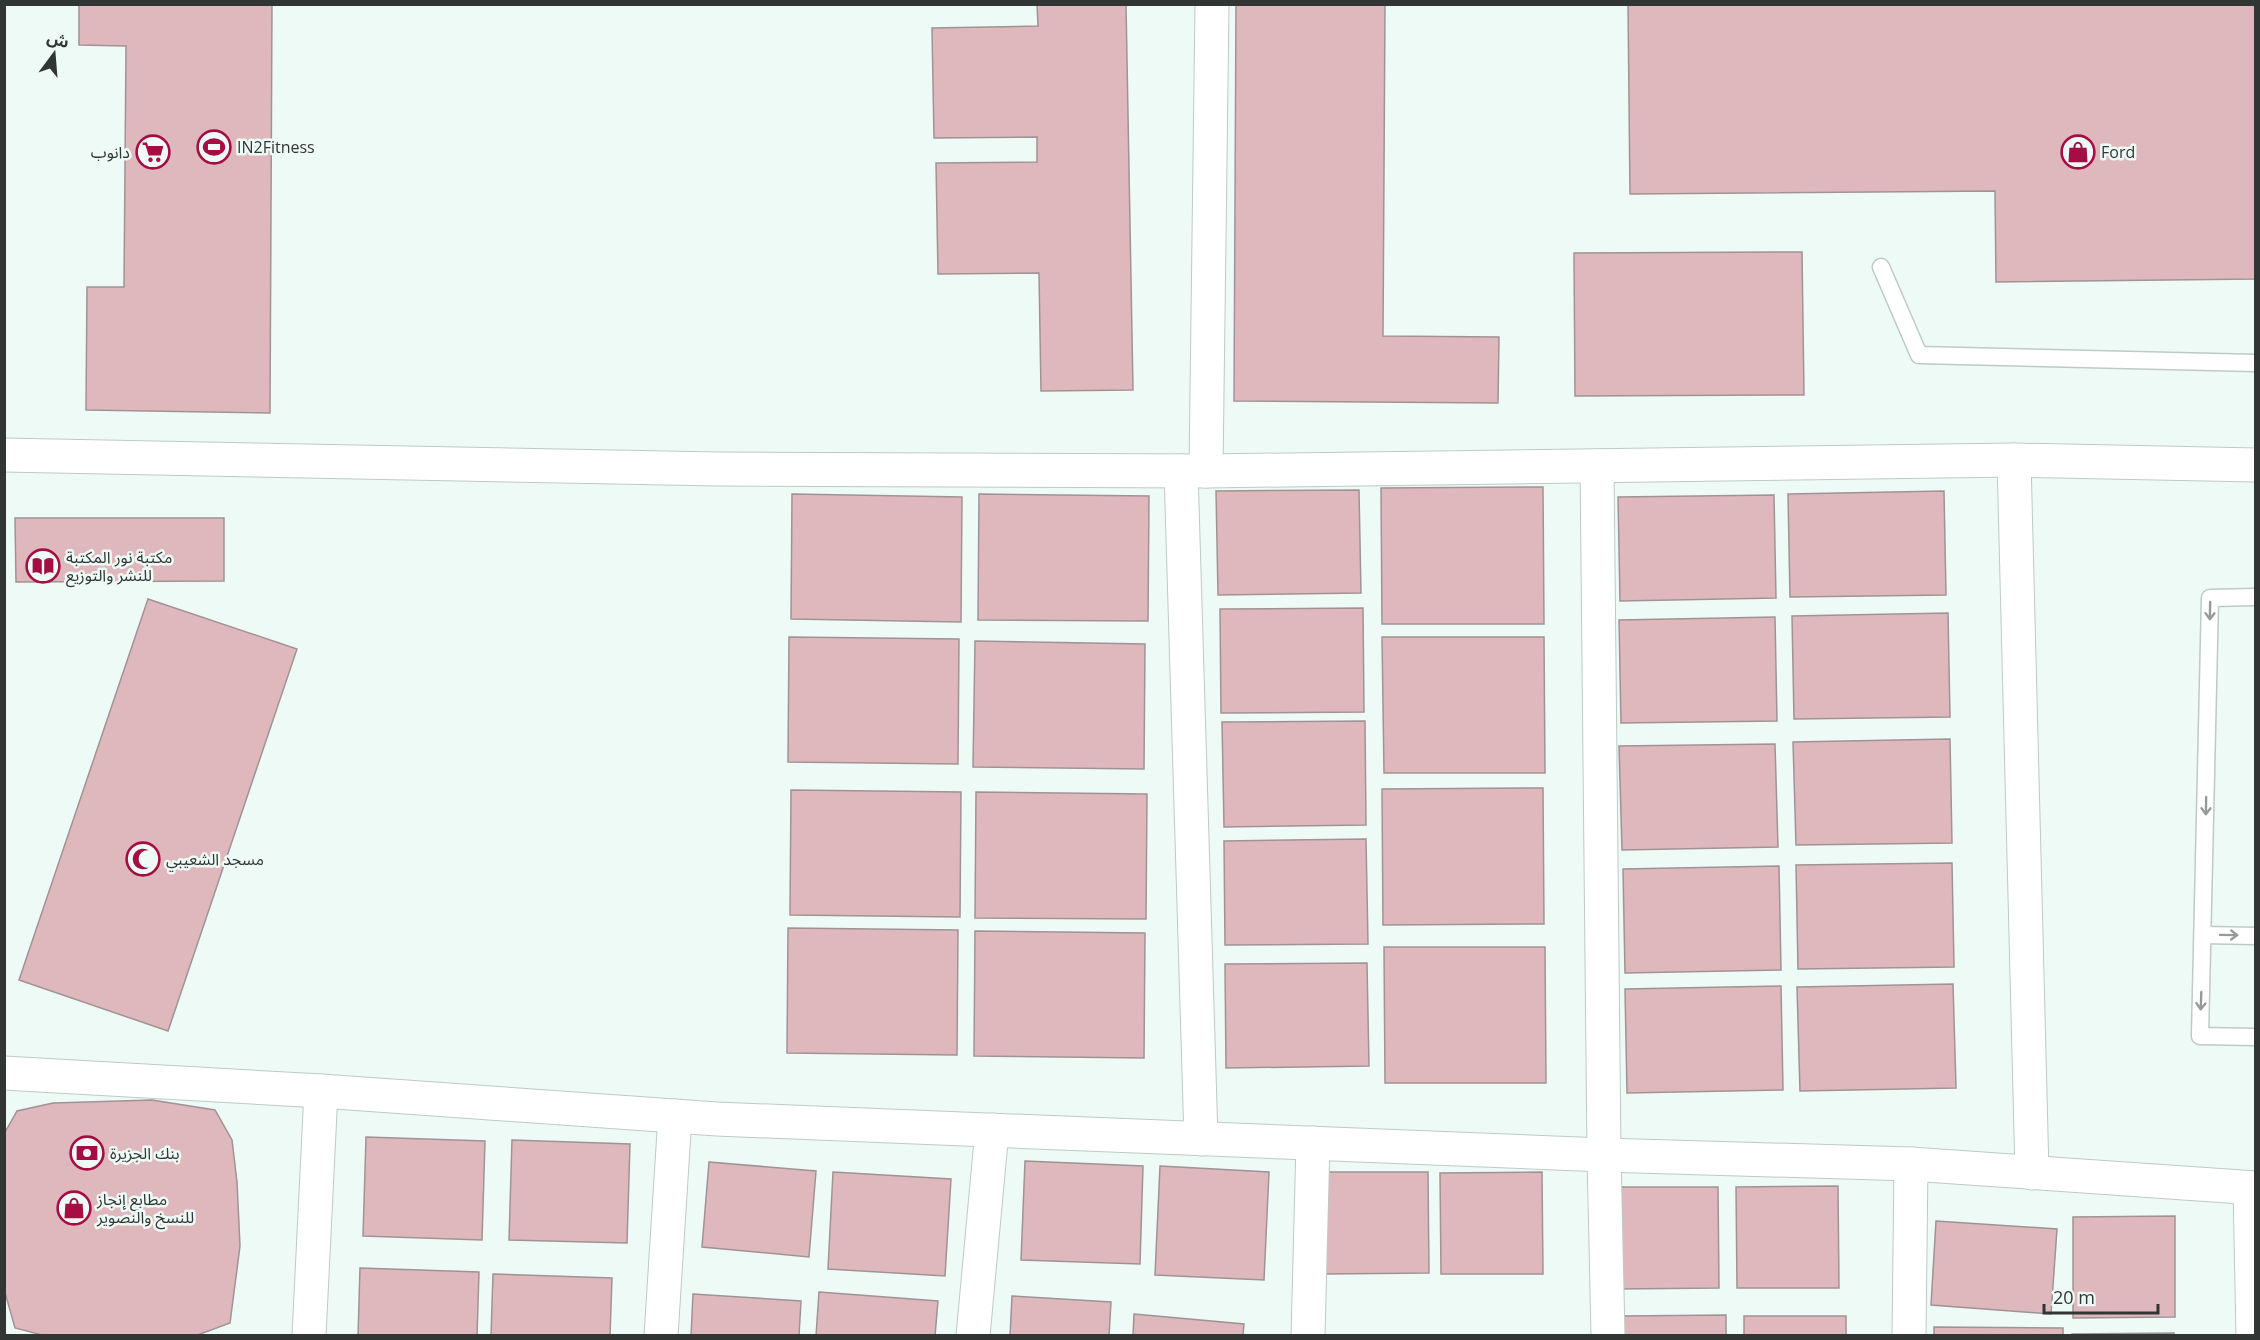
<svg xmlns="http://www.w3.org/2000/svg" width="2260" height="1340" font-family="'Open Sans','Noto Sans Arabic',sans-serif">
<rect width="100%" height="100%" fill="#eefaf5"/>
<g fill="#dfb8bd" stroke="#a09395" stroke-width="1.5">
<polygon points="79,4 272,4 270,413 86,410 87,287 124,287 126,46 79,45"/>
<polygon points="1037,4 1126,4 1133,390 1041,391 1039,273 938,274 936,163 1037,162 1037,137 934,138 932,28 1038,26"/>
<polygon points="1236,4 1385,4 1383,336 1499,337 1498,403 1234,401"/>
<polygon points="1628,4 2256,4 2256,279 1996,282 1995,191 1630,194"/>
<polygon points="1802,252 1804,395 1575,396 1574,253"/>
<polygon points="1543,487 1544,624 1382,624 1381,488"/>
<polygon points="1359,490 1361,593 1218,595 1216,491"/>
<polygon points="1944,491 1946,595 1790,597 1788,494"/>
<polygon points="792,494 962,497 961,622 791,619"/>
<polygon points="979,494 1149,496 1148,621 978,620"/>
<polygon points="1774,495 1776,598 1620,601 1618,497"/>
<polygon points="15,518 224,518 224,581 16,582"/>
<polygon points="148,599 297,649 168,1031 19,980"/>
<polygon points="1363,608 1364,712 1221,713 1220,609"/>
<polygon points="1948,613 1950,717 1794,719 1792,616"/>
<polygon points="1775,617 1777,721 1621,723 1619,620"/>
<polygon points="789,637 959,639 958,764 788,762"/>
<polygon points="1382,637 1544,637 1545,773 1384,773"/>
<polygon points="975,641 1145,644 1144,769 973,767"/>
<polygon points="1365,721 1366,825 1224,827 1222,722"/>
<polygon points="1950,739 1952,843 1796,845 1793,742"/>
<polygon points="1775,744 1778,847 1622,850 1619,746"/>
<polygon points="1543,788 1544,924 1383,925 1382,789"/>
<polygon points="791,790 961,792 960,917 790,915"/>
<polygon points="976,792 1147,794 1146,919 975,918"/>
<polygon points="1366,839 1368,944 1225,945 1224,841"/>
<polygon points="1952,863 1954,967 1798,969 1796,865"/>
<polygon points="1779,866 1781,970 1625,973 1623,869"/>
<polygon points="788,928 958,930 957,1055 787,1053"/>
<polygon points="975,931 1145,933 1144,1058 974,1056"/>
<polygon points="1384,947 1545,947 1546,1083 1385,1083"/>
<polygon points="1367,963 1369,1066 1226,1068 1225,964"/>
<polygon points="1953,984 1956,1088 1800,1091 1797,987"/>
<polygon points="1781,986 1783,1090 1627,1093 1625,989"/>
<polygon points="152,1100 215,1110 232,1140 237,1182 240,1246 230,1323 195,1336 46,1336 15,1328 4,1289 4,1134 17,1111 53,1103"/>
<polygon points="366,1137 485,1141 482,1240 363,1236"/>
<polygon points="512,1140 630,1144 627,1243 509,1240"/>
<polygon points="1025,1161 1143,1166 1140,1264 1021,1260"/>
<polygon points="709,1162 816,1171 809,1257 702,1247"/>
<polygon points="1160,1166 1269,1172 1264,1280 1155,1275"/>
<polygon points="833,1172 951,1179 945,1276 828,1269"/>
<polygon points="1326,1172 1428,1172 1429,1273 1326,1274"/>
<polygon points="1542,1172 1543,1274 1441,1274 1440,1173"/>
<polygon points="1838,1186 1839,1288 1737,1288 1736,1187"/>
<polygon points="1616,1187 1718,1187 1719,1288 1617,1289"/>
<polygon points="2175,1216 2175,1317 2073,1318 2073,1217"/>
<polygon points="1936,1221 2057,1229 2051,1314 1931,1305"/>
<polygon points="360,1268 479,1272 477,1336 358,1336"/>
<polygon points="493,1274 612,1278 610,1336 491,1336"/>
<polygon points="819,1292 938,1301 935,1336 816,1336"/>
<polygon points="693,1294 801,1301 799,1336 691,1336"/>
<polygon points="1012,1296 1111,1302 1109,1336 1010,1336"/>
<polygon points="1134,1314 1244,1324 1243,1336 1133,1336"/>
<polygon points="1726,1315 1726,1336 1623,1336 1623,1316"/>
<rect x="1744" y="1316" width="102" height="20"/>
<polygon points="1934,1327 2063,1328 2063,1336 1934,1336"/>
<polygon points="2174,1333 2174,1336 2072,1336 2072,1334"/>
</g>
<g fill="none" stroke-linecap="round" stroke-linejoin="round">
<defs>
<g id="service">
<polyline points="1881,267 1919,355 2256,363"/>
<polyline points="2256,597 2210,598 2200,1036 2256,1037"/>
<polyline points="2203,935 2256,936"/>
</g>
<g id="minor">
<polyline points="4,455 718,469 1206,471 2014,460 2256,465"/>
<polyline points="2014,460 2032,1173"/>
<polyline points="1597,466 1604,1155 1608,1336"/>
<polyline points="1181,471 1201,1139"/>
<polyline points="1206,471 1212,4"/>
<polyline points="4,1073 321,1091 717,1119 1604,1155 1911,1164 2256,1188"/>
<polyline points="2250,1188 2253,1336"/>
<polyline points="309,1336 321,1091"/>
<polyline points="661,1336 675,1116"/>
<polyline points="973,1336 992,1130"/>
<polyline points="1308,1336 1313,1143"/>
<polyline points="1909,1336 1911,1164"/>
</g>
</defs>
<use href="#service" stroke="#becac5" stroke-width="19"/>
<use href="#minor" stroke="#becac5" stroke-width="35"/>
<use href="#service" stroke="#fff" stroke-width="16"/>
<use href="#minor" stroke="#fff" stroke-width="33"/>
</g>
<defs><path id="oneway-shaft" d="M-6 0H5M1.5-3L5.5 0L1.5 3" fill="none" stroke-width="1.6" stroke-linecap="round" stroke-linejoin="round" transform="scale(1.5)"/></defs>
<g stroke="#989a9a">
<use href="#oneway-shaft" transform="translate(2210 611) rotate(91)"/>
<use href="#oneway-shaft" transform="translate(2206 806) rotate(91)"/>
<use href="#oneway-shaft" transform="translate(2229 935) rotate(1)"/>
<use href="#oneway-shaft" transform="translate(2201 1001) rotate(92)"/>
</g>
<defs>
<symbol id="stadium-ring" viewBox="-11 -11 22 22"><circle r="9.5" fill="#eefaf5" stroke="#a60e43" stroke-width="1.5"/><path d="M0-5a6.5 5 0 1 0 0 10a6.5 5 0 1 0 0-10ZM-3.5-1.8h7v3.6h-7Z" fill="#a60e43"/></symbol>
<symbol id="supermarket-ring" viewBox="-11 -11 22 22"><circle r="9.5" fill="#eefaf5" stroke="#a60e43" stroke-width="1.5"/><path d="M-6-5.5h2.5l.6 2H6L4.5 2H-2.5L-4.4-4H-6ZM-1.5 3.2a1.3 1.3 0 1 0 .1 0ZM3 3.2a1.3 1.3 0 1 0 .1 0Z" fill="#a60e43"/></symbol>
<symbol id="shop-ring" viewBox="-11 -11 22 22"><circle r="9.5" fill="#eefaf5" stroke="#a60e43" stroke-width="1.5"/><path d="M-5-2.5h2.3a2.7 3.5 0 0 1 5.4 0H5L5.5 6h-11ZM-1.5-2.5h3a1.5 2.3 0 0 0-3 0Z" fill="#a60e43"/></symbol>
<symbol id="library-ring" viewBox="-11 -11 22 22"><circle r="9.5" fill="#eefaf5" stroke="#a60e43" stroke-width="1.5"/><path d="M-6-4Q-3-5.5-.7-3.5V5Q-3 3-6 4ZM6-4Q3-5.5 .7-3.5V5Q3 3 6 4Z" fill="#a60e43"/></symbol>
<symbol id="mosque-ring" viewBox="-11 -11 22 22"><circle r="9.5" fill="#eefaf5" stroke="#a60e43" stroke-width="1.5"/><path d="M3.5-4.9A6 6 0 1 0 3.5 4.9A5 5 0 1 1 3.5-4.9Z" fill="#a60e43"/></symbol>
<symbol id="bank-ring" viewBox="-11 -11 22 22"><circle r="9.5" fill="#eefaf5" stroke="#a60e43" stroke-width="1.5"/><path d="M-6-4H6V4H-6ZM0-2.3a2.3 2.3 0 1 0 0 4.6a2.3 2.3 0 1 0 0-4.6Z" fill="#a60e43"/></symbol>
</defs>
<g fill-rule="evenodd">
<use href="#stadium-ring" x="195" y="128" width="38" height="38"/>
<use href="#supermarket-ring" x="134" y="133" width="38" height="38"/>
<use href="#shop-ring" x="2059" y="133" width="38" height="38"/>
<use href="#library-ring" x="24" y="547" width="38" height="38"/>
<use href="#mosque-ring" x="124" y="840" width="38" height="38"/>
<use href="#bank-ring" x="68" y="1134" width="38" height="38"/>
<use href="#shop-ring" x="55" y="1189" width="38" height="38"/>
</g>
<g text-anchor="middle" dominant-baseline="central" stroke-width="5" stroke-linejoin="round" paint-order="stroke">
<g font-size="16" fill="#313634" stroke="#eefaf5" text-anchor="start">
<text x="237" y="147">IN2Fitness</text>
<text x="130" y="152" text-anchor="end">دانوب</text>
<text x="2101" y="152">Ford</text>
<text x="66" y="557">مكتبة نور المكتبة<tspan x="66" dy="18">للنشر والتوزيع</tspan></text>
<text x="166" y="859">مسجد الشعيبي</text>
<text x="110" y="1153">بنك الجزيرة</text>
<text x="97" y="1199">مطابع إنجاز<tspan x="97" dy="18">للنسخ والنصوير</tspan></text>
</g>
</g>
<rect width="2260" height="1340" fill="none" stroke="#313634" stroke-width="12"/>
<g transform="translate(54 54) rotate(16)" stroke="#eefaf5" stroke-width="4.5" paint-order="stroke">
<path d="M0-4.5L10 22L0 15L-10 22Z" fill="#313634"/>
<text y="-9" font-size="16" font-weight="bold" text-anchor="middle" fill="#313634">ش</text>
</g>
<path d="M2044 1304v9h114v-9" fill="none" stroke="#313634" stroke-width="3"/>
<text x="2053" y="1304" font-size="18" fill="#313634" stroke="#eefaf5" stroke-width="4.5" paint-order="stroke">20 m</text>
</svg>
